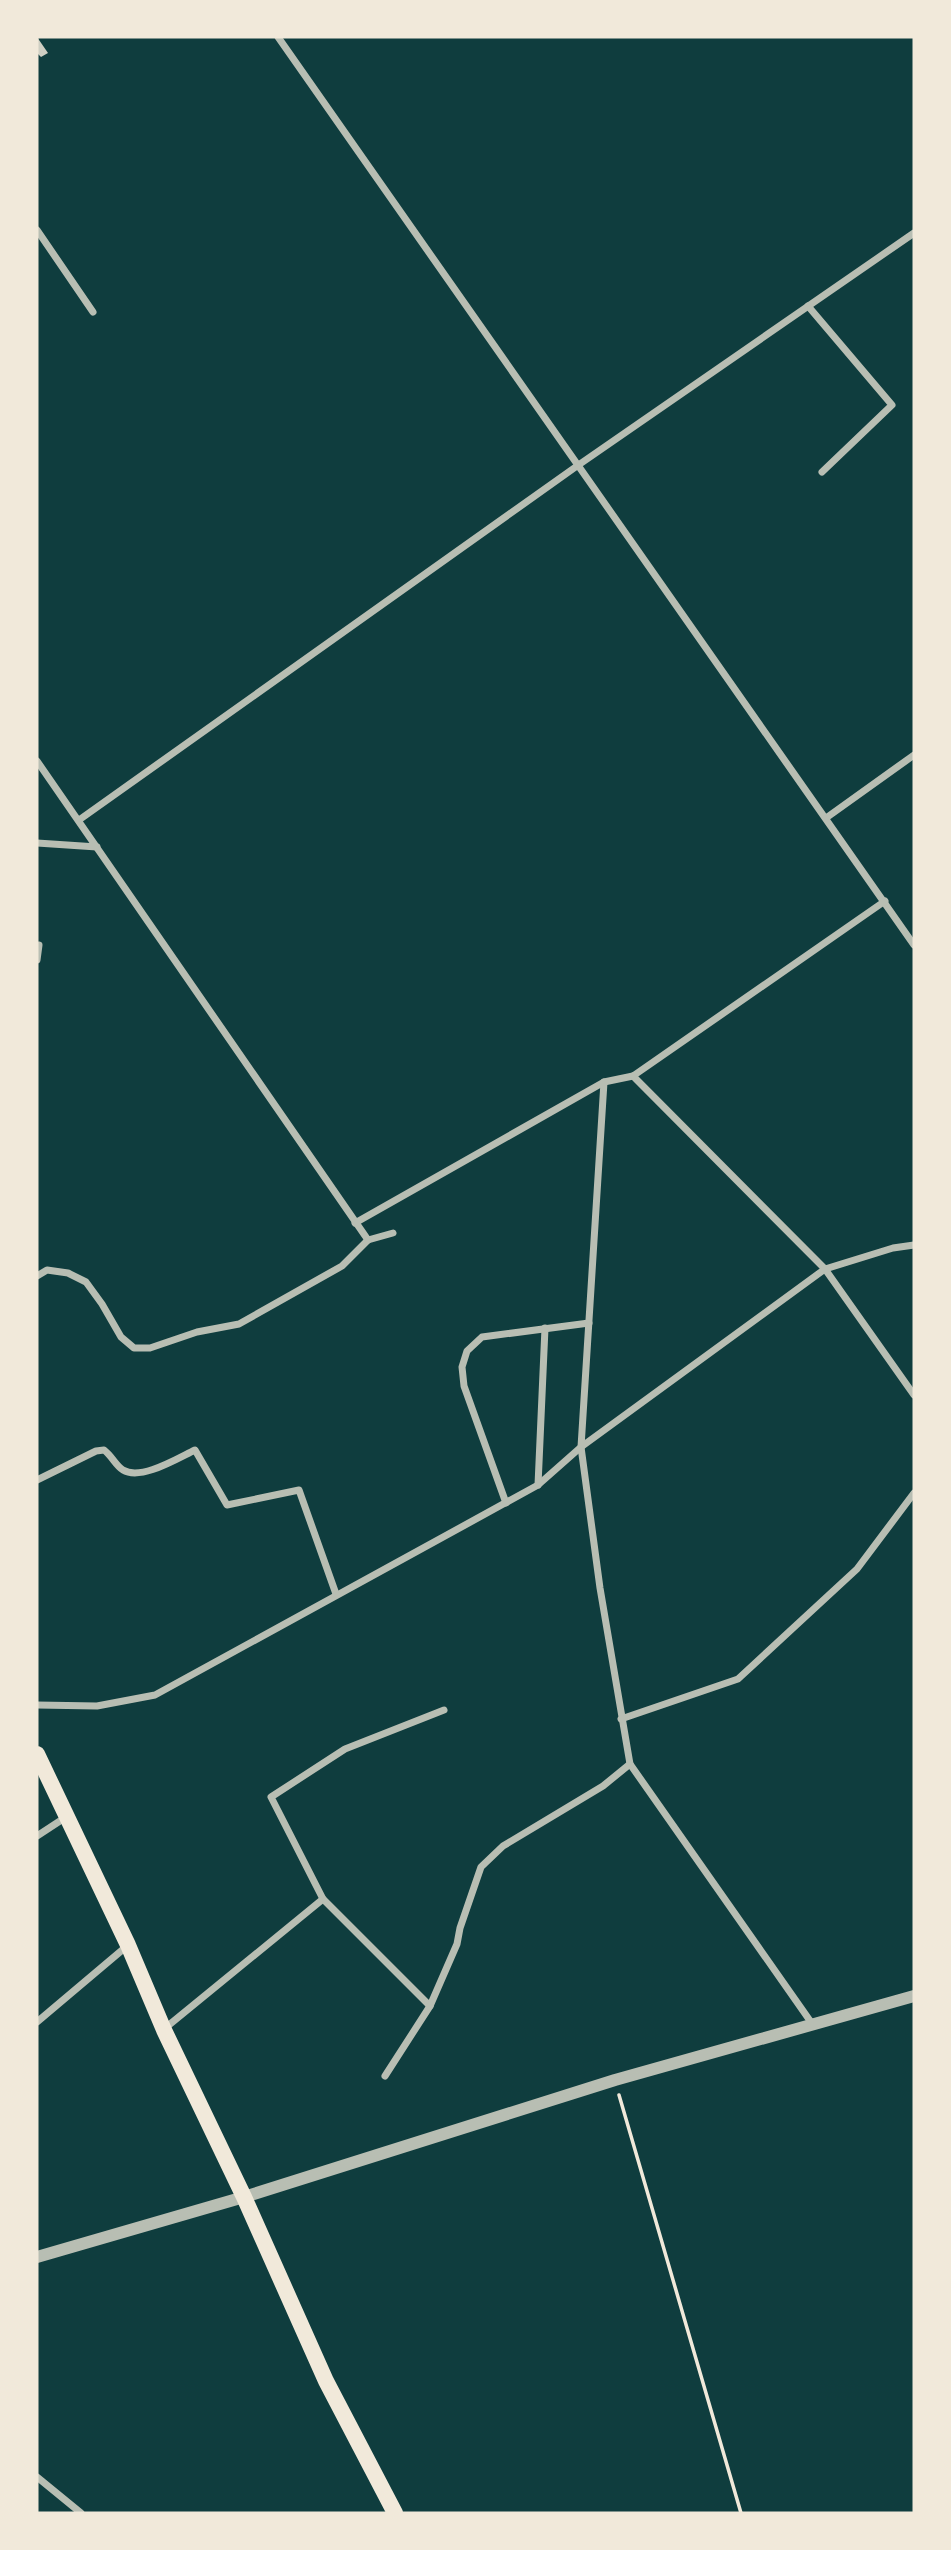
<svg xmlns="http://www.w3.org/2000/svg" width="951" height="2550" font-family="Signika,sans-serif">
<rect width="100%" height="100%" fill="#0f3d3e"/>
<polygon fill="#cfcfc3" points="37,37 48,53 41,57 37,53"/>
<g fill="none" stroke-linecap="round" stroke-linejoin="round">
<polyline stroke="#f1e9da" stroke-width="3.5" points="619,2095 741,2513"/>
<g stroke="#b8beb3" stroke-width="7">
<polyline points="278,37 914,945"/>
<polyline points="37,230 93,312"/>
<polyline points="808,306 892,405 822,472"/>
<polyline points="37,761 368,1240"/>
<polyline points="826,818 914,755"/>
<polyline points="79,820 577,466 914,233"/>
<polyline points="37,843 97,847"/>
<polyline points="37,960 39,945"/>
<polyline points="633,1076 825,1269 914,1395"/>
<polyline points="604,1082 581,1447 600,1588 630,1764 813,2025"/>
<polyline points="355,1223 604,1082 633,1076 885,901"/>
<polyline points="37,1276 47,1270 68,1273 86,1282 102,1304 121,1337 134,1348 150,1348 197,1332 239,1324 342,1266 368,1240 393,1233"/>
<path d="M37,1480L96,1451L104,1450C112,1456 116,1466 123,1470C141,1481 178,1458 195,1450L227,1505L299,1490L336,1594"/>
<polyline points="538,1485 545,1328"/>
<polyline points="506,1503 464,1386 462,1367 467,1351 482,1337 589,1323"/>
<polyline points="37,1705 97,1706 155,1695 538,1485 581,1447 825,1269 893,1248 914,1245"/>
<polyline points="621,1719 738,1679 857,1569 914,1493"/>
<polyline points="37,1836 66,1817"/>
<polyline points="430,2006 323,1899 271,1797 345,1749 444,1710"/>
<polyline points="37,2022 127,1946"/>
<polyline points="164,2029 323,1899"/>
<polyline points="385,2076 430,2006 457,1944 460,1928 481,1867 503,1846 603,1786 630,1764"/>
<polyline points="37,2477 81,2513"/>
</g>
<polyline stroke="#b8beb3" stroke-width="12" points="37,2257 244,2197 615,2080 914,1996"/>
<polyline stroke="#f1e9da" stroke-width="16" points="37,1754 128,1945 164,2030 244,2197 326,2381 395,2513"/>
</g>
<rect width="951" height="2550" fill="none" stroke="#f1e9da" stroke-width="77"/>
</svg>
